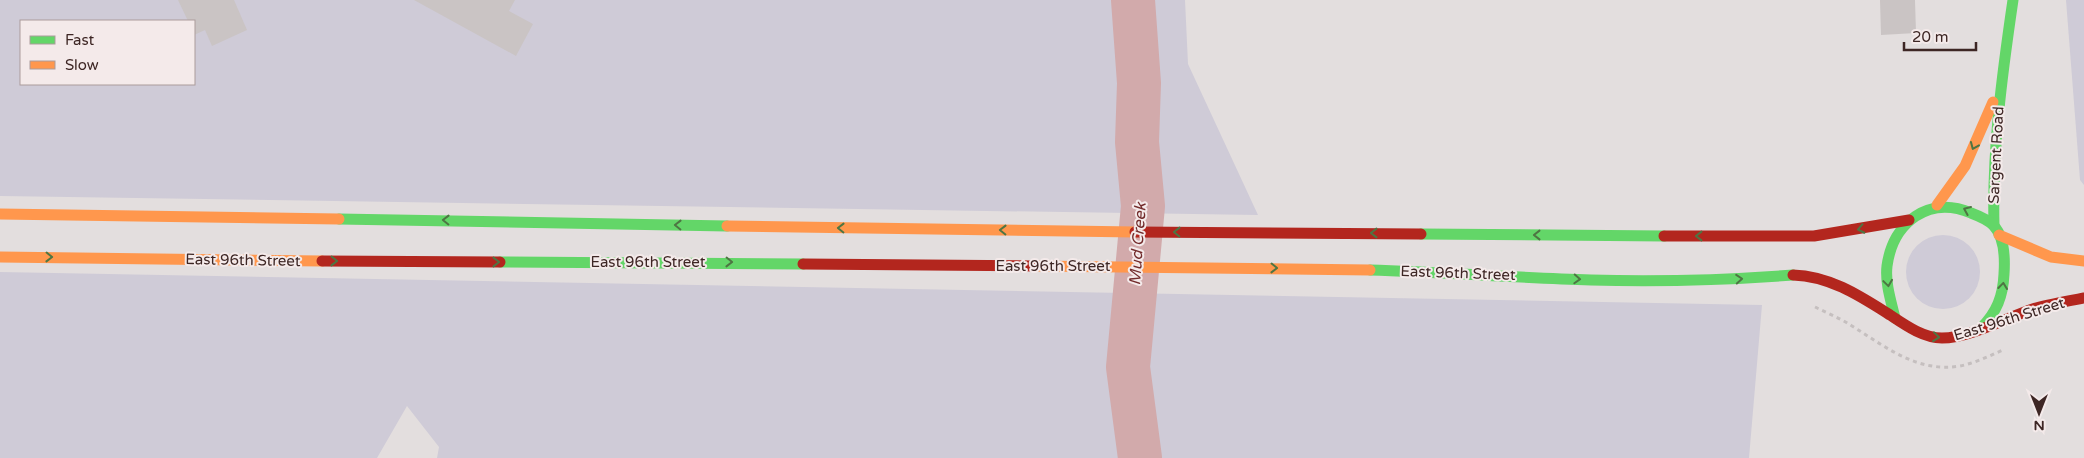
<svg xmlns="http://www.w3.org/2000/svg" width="2084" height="458" font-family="'Varela Round',sans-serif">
<rect width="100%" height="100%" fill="#e3dede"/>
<g fill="#cfcbd7" fill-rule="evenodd">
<path d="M0,0H1185L1188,64L1258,215L0,196ZM21,21H194V84H21Z"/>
<polygon points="2066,0 2084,0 2084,185 2080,180"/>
<circle cx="1943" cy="272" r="37"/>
<polygon points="0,272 1762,305 1749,458 437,458 439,447 407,406 377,458 0,458"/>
</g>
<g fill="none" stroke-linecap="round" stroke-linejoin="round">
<polyline stroke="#d2aaab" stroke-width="44" points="1133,0 1139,83 1137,142 1143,206 1128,367 1140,458"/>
</g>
<g fill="#cac4c4">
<polygon points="178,0 234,0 247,30 212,46 205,30 194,35 194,21 188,21"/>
<polygon points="414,0 515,0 509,11 533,24 516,56"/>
<polygon points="1880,0 1915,0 1916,33 1881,35"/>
</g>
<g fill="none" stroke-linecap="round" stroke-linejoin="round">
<path stroke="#c5bfbf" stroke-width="3" stroke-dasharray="4 4" stroke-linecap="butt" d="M1815,307C1827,313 1840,318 1852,326C1886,347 1917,373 1960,366C1975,363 1989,356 2003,350"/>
<g stroke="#63d668" stroke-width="11">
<polyline points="339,219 727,226"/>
<path d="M1994,226C1992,150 2002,75 2013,0"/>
<polyline points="1421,234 1664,236"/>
<polyline points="500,262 803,264"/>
<path d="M1370,270C1444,272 1517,278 1591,280C1658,282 1726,280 1793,275"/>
<path d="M1895,318C1891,301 1885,283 1887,266C1893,222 1929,195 1971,213C1979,216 1989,220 1994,226C2005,238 2005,259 2004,274C2003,296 1997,312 1981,328"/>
</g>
<g stroke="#ff974d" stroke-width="11">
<polyline points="1937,205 1965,166 1993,102"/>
<polyline points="0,214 339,219"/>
<polyline points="727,226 1135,232"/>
<polyline points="1999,235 2051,257 2084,261"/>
<polyline points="0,257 322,261"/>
<polyline points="1034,266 1370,270"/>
</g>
<g stroke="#b3261e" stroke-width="11">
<polyline points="1135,232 1421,234"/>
<polyline points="1664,236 1814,236 1909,220"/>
<polyline points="322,261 500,262"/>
<polyline points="803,264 1034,266"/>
<path d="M1793,275C1830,276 1860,296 1890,315C1905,325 1923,338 1942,338C1970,338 2008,317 2036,308C2051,304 2068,301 2084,298"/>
</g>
</g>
<defs><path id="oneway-chevron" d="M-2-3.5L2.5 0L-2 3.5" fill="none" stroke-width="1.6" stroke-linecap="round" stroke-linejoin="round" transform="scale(1.25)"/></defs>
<g stroke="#4e7543">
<use href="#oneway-chevron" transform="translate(1974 146) rotate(113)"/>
<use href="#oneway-chevron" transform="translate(1967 210) rotate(-157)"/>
<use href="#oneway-chevron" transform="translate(446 220) rotate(-179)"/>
<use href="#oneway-chevron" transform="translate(678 225) rotate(-179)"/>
<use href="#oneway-chevron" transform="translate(841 228) rotate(-179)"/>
<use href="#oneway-chevron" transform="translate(1861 229) rotate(168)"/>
<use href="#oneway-chevron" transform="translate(1003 230) rotate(-179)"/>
<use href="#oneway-chevron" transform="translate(1177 232) rotate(-179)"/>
<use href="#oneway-chevron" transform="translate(1374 233) rotate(-180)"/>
<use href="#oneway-chevron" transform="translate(1537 235) rotate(-180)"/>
<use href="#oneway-chevron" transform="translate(1699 236) rotate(-180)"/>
<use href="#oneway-chevron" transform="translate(49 257) rotate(1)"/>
<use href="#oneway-chevron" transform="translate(334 261) rotate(1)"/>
<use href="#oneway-chevron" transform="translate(496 262)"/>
<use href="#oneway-chevron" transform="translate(729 262) rotate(1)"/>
<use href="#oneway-chevron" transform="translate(1274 268) rotate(1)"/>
<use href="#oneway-chevron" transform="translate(1577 279) rotate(3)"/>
<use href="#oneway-chevron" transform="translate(1739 279) rotate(-4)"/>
<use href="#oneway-chevron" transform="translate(1888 283) rotate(82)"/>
<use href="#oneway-chevron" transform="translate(2003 286) rotate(-83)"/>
<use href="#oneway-chevron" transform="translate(1936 337) rotate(6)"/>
</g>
<g text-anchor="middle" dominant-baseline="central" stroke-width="4" stroke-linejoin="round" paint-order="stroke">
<g font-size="15" fill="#3d2624" stroke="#f4eaea">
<text transform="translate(1996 155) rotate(-87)">Sargent Road</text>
<text transform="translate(243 260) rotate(1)">East 96th Street</text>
<text x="648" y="262">East 96th Street</text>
<text x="1053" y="266">East 96th Street</text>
<text transform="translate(1458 273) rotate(2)">East 96th Street</text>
<text transform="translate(2009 319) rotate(-17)">East 96th Street</text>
</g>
<g font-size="16" font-style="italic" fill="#732c2c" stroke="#f4eaea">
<text transform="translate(1138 244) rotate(-86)">Mud Creek</text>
</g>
</g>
<rect x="20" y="20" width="175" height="65" fill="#f4eaea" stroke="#ab9c9b"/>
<rect x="30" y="36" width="25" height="8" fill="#63d668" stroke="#ab9c9b"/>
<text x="65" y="45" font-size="15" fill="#3d2624">Fast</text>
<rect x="30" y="61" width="25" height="8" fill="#ff974d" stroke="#ab9c9b"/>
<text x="65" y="70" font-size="15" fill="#3d2624">Slow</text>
<g transform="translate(2039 413) rotate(180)" stroke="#f4eaea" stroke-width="4" paint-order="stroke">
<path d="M0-4L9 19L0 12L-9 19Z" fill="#3d2624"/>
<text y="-8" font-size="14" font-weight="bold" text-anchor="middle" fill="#3d2624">N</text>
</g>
<path d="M1904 42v8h72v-8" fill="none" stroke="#3d2624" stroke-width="2.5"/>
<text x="1912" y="42" font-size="15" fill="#3d2624" stroke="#f4eaea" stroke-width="4" paint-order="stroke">20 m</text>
</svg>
